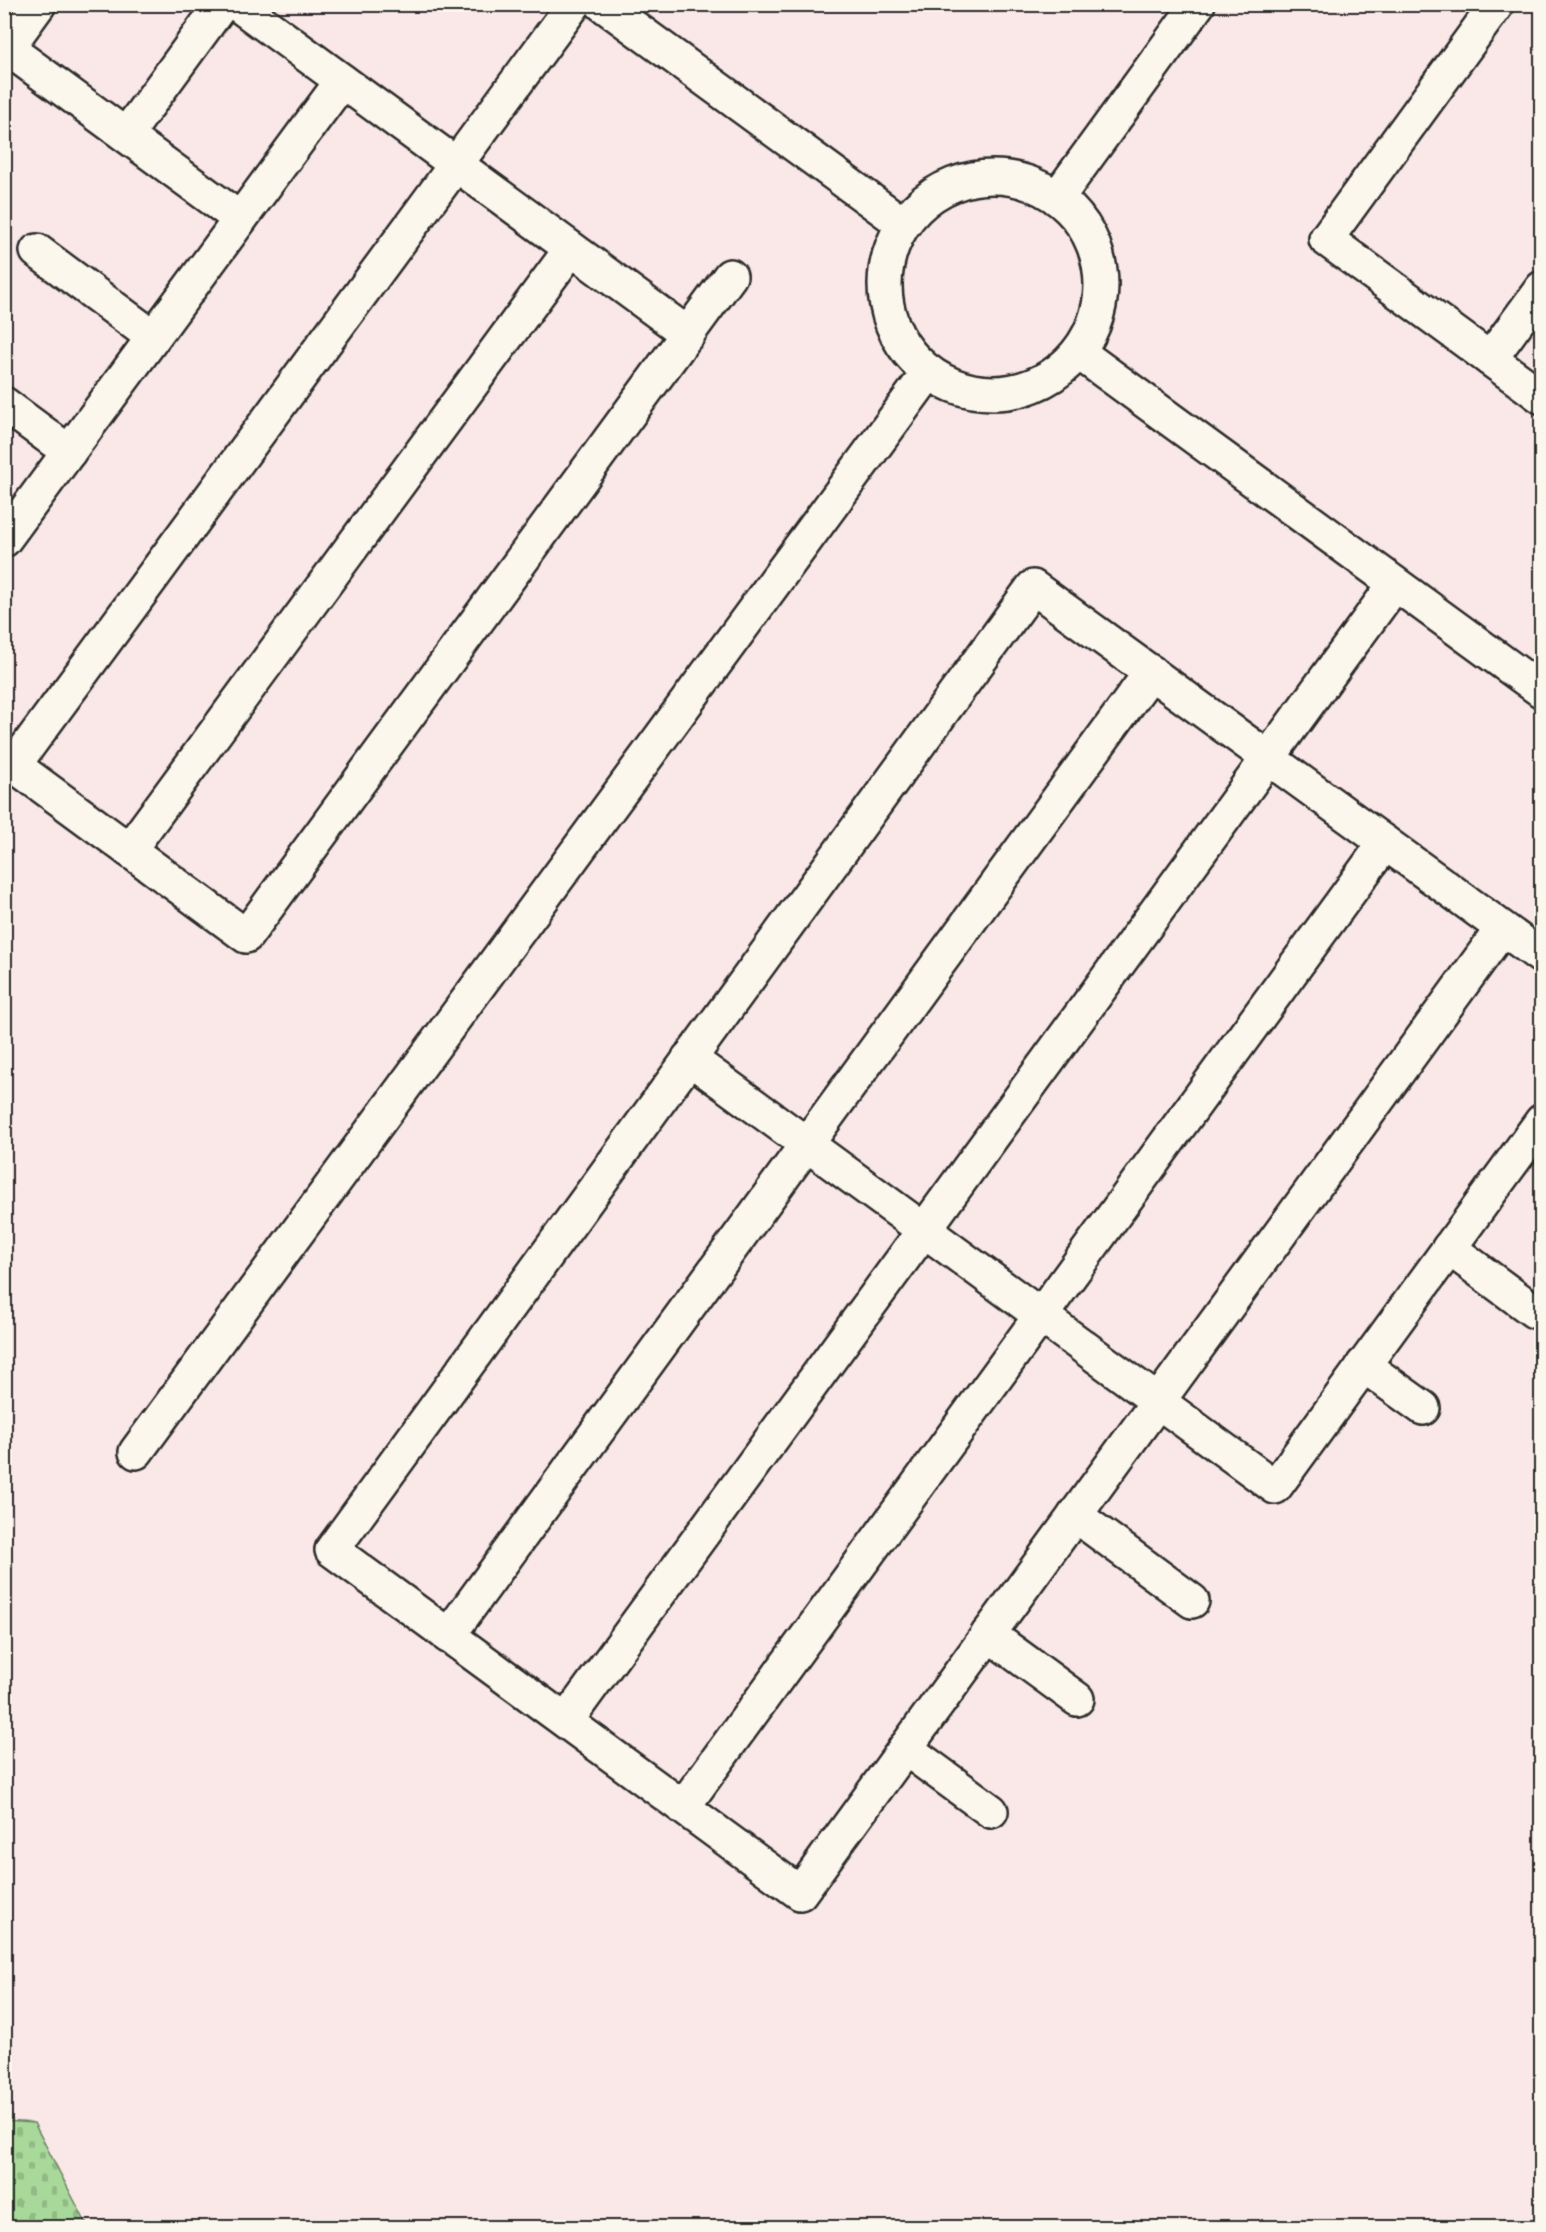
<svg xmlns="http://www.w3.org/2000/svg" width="1546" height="2232" font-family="Dekko,sans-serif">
<defs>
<pattern id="cemetery-stones" width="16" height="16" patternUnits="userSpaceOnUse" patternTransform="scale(1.5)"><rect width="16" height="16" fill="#a8d99a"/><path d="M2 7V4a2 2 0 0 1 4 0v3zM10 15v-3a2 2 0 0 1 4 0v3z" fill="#91ba85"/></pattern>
</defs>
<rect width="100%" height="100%" fill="#fae7e8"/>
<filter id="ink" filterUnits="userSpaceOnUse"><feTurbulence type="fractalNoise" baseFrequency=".0167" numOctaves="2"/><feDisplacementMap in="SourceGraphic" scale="12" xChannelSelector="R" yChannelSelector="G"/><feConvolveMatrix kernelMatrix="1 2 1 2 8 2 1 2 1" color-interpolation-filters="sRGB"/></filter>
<g filter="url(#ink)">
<polygon fill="url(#cemetery-stones)" stroke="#6a8262" stroke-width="1.5" points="5,2121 34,2123 88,2227 5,2227"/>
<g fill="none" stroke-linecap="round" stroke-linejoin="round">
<defs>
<g id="street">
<polyline points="237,4 688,334"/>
<polyline points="602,4 903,224"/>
<polyline points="1497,4 1326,239 1542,397"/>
<polyline points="4,46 240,219"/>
<polyline points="7,48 39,4"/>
<polyline points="126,135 222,4"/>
<circle cx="993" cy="285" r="108"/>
<polyline points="1057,198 1198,4"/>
<polyline points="37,251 153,337"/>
<polyline points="1078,352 1542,691"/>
<polyline points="1490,359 1542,288"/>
<polyline points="4,404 69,452"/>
<polyline points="4,540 342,81"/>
<polyline points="4,758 246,936 730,276"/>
<polyline points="14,765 574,4"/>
<polyline points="129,850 571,249"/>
<path d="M1502,929L800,1893L332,1550L1033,587C1203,710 1372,834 1542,957"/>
<polyline points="689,1058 1275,1487 1542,1121"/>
<polyline points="1449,1248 1534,1311"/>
<polyline points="1363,1365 1423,1408"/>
<polyline points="136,1452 929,372"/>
<polyline points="1075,1515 1192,1601"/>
<polyline points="988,1634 1077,1699"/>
<polyline points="448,1636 1151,672"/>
<polyline points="566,1721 1395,584"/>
<polyline points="905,1748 991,1811"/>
<polyline points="683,1807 1385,843"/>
</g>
</defs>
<use href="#street" stroke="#2b2b2b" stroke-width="38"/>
<use href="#street" stroke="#fbf7ec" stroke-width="33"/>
</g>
</g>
<rect width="1546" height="2232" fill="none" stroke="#fbf7ec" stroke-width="24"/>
<rect x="12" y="12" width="1522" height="2208" fill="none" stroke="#2b2b2b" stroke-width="2" filter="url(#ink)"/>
</svg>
